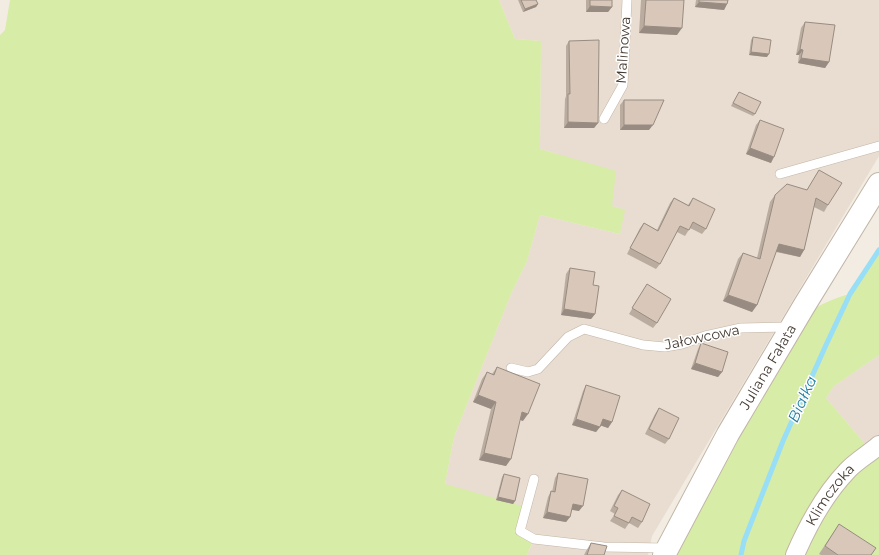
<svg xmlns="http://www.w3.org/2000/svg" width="879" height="555" font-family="Montserrat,sans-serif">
<rect width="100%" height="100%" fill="#f3ece2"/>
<g fill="#e8ddd0">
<polygon points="499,0 879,0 879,156 652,536 648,555 527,555 534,540 445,484 454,437 511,294 527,261 540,215 620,234 624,210 612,206 557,154 540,149 541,41 515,39"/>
<polygon points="879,355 879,445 871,451 826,398 834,386"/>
</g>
<g fill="#d7eca7">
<polygon points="10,0 499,0 515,39 541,41 540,149 616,171 612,206 625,210 620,234 540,215 527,261 511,294 454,437 445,484 526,507 520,531 534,539 527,555 0,555 0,35 5,30"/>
<path d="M879,250V355L834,386L826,398L871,451L879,445V555H675L808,313C821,304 834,298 850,294Z"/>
</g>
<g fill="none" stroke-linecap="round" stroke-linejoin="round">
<polyline stroke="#98def7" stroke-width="5" points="741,555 744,541 783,441 826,345 850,294 879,250"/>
<defs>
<g id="service">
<polyline points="604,119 623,85 627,0"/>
<polyline points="780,174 879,146"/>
<polyline points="511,368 528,372 538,369 568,337 584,329 643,345 665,347 682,344 705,336 741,328 791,327"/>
<polyline points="534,479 520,531 534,539 604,547 666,548"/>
</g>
<g id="minor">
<path id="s1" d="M795,555C808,525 824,495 847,471C856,461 869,454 879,445"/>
</g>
<g id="tertiary">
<path id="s2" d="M664,555L728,434L804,306L879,184"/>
</g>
</defs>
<use href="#service" stroke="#c2b5a7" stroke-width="10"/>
<use href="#minor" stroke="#c2b5a7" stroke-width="20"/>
<use href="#tertiary" stroke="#c2b5a7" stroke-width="24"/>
<use href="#service" stroke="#fff" stroke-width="9"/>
<use href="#minor" stroke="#fff" stroke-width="18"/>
<use href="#tertiary" stroke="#fff" stroke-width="22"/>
</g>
<g fill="#bbaca0">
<polygon points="518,0 536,0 538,4 536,7 523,12"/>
<polygon points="586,0 612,0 612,7 608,12 586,12"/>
<polygon points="641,0 684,0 677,35 639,33"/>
<polygon points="696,0 728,0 727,4 724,10 695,7"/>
<polygon points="805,22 829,62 825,68 798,63 799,55 796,55 801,28"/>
<polygon points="753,37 767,57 749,55 751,40"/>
<polygon points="569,41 598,123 594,128 564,128 565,99 566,96 566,46"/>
<polygon points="739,92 755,114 753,116 731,106"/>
<polygon points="624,100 649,130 620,130 620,105"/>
<polygon points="760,120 771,163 746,154 756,125"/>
<polygon points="819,170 828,205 824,212 814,207 804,250 800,257 776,252 757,305 752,312 723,301 738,259 743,253 757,258 770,202 775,195 807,190"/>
<polygon points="674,198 688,205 693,198 706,229 702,234 690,228 685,236 677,232 660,264 656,269 627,254 640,228 644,223 657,230 670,203"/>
<polygon points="570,268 593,285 595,314 591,319 561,315 566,274"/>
<polygon points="647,284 657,323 653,328 629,314"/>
<polygon points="701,343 722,372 718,377 691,369 698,349"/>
<polygon points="497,367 523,421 520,420 506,466 479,460 491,409 473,402 482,379 487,372 492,374"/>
<polygon points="586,385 612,422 608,428 601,425 596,432 572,425 583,391"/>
<polygon points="659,408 669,439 665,444 645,434 655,414"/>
<polygon points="558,473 579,511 572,510 570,517 566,522 543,518 548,497 551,491 552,492 555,478"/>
<polygon points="504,474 515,501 513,504 496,500 502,477"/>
<polygon points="622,490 642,522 638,528 629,523 625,529 610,521 615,514 610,511 618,495"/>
<polygon points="839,524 871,555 821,555 819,554"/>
<polygon points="591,543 604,555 584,555 586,551"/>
</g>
<g fill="#988c82">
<polygon points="699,2 727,4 724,10 695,7"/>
<polygon points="538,4 536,7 523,12 525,9"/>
<polygon points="590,6 612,7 608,12 586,12"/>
<polygon points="644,26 682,28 677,35 639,33"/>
<polygon points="800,49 803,50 799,55 796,55"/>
<polygon points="751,52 769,54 767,57 749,55"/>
<polygon points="801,58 829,62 825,68 798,63"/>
<polygon points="568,122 598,123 594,128 564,128"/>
<polygon points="624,125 653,125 649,130 620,130"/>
<polygon points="750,148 774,157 771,163 746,154"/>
<polygon points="779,244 804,250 800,257 774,251"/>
<polygon points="728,295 757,305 752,312 723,301"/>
<polygon points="564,309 595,314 591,319 561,315"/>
<polygon points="695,363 722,372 718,377 691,369"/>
<polygon points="478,395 496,402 491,409 473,402"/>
<polygon points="522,412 528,414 523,421 518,419"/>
<polygon points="576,419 600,427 596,432 572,425"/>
<polygon points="603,419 612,422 608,428 599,425"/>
<polygon points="484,453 511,459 506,466 479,460"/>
<polygon points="498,497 515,501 513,504 496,500"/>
<polygon points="573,504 583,506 579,511 569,509"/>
<polygon points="547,512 570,517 566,522 543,518"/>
</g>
<g fill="#d9c8ba" stroke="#988c82">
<polygon points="521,0 536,0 538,4 525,9"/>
<polygon points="590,0 612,0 612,7 590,6"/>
<polygon points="646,0 684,0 682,28 644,26"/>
<polygon points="699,0 728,0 727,4 699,2"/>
<polygon points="805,22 835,25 829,62 801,58 803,50 800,49"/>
<polygon points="753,37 771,40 769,54 751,52"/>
<polygon points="599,40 598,123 568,122 568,94 570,94 569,41"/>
<polygon points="739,92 761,102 755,114 733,103"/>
<polygon points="624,100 664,100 653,125 624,125"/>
<polygon points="760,120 784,129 774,157 750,148"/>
<polygon points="819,170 842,183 828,205 816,198 804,250 779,244 757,305 728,295 743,253 760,259 775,195 787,184 807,190"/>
<polygon points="674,198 689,206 693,198 715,209 706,229 693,222 689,230 680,226 660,264 630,248 644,223 658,231"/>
<polygon points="570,268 595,272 593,285 599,286 595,314 564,309"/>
<polygon points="647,284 671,299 657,323 632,308"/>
<polygon points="701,343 728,352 722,372 695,363"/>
<polygon points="497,367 540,384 528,414 522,412 511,459 484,453 496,402 478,395 487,372 494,375"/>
<polygon points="586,385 620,396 612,422 603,419 600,427 576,419"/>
<polygon points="659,408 679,418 669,439 649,429"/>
<polygon points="558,473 588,479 583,506 573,504 570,517 547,512 551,491 555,492"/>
<polygon points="504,474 520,478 515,501 498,497"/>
<polygon points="622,490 650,504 642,522 632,517 629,523 614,516 618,508 614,506"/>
<polygon points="839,524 876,548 871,555 838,555 825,546"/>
<polygon points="591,543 607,546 604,555 587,555"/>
</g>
<g text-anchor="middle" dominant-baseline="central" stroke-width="3" stroke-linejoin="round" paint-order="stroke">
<g font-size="14" fill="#453b32" stroke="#fff">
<text transform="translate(623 50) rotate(-86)">Malinowa</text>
<text transform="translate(702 337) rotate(-12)">Jałowcowa</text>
<text stroke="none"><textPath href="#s2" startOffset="215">Juliana Fałata</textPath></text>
<text stroke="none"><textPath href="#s1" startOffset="70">Klimczoka</textPath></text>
</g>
<g font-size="15" font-style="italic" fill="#1f7da1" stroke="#fff">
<text transform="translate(802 399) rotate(-66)">Białka</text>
</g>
</g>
</svg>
